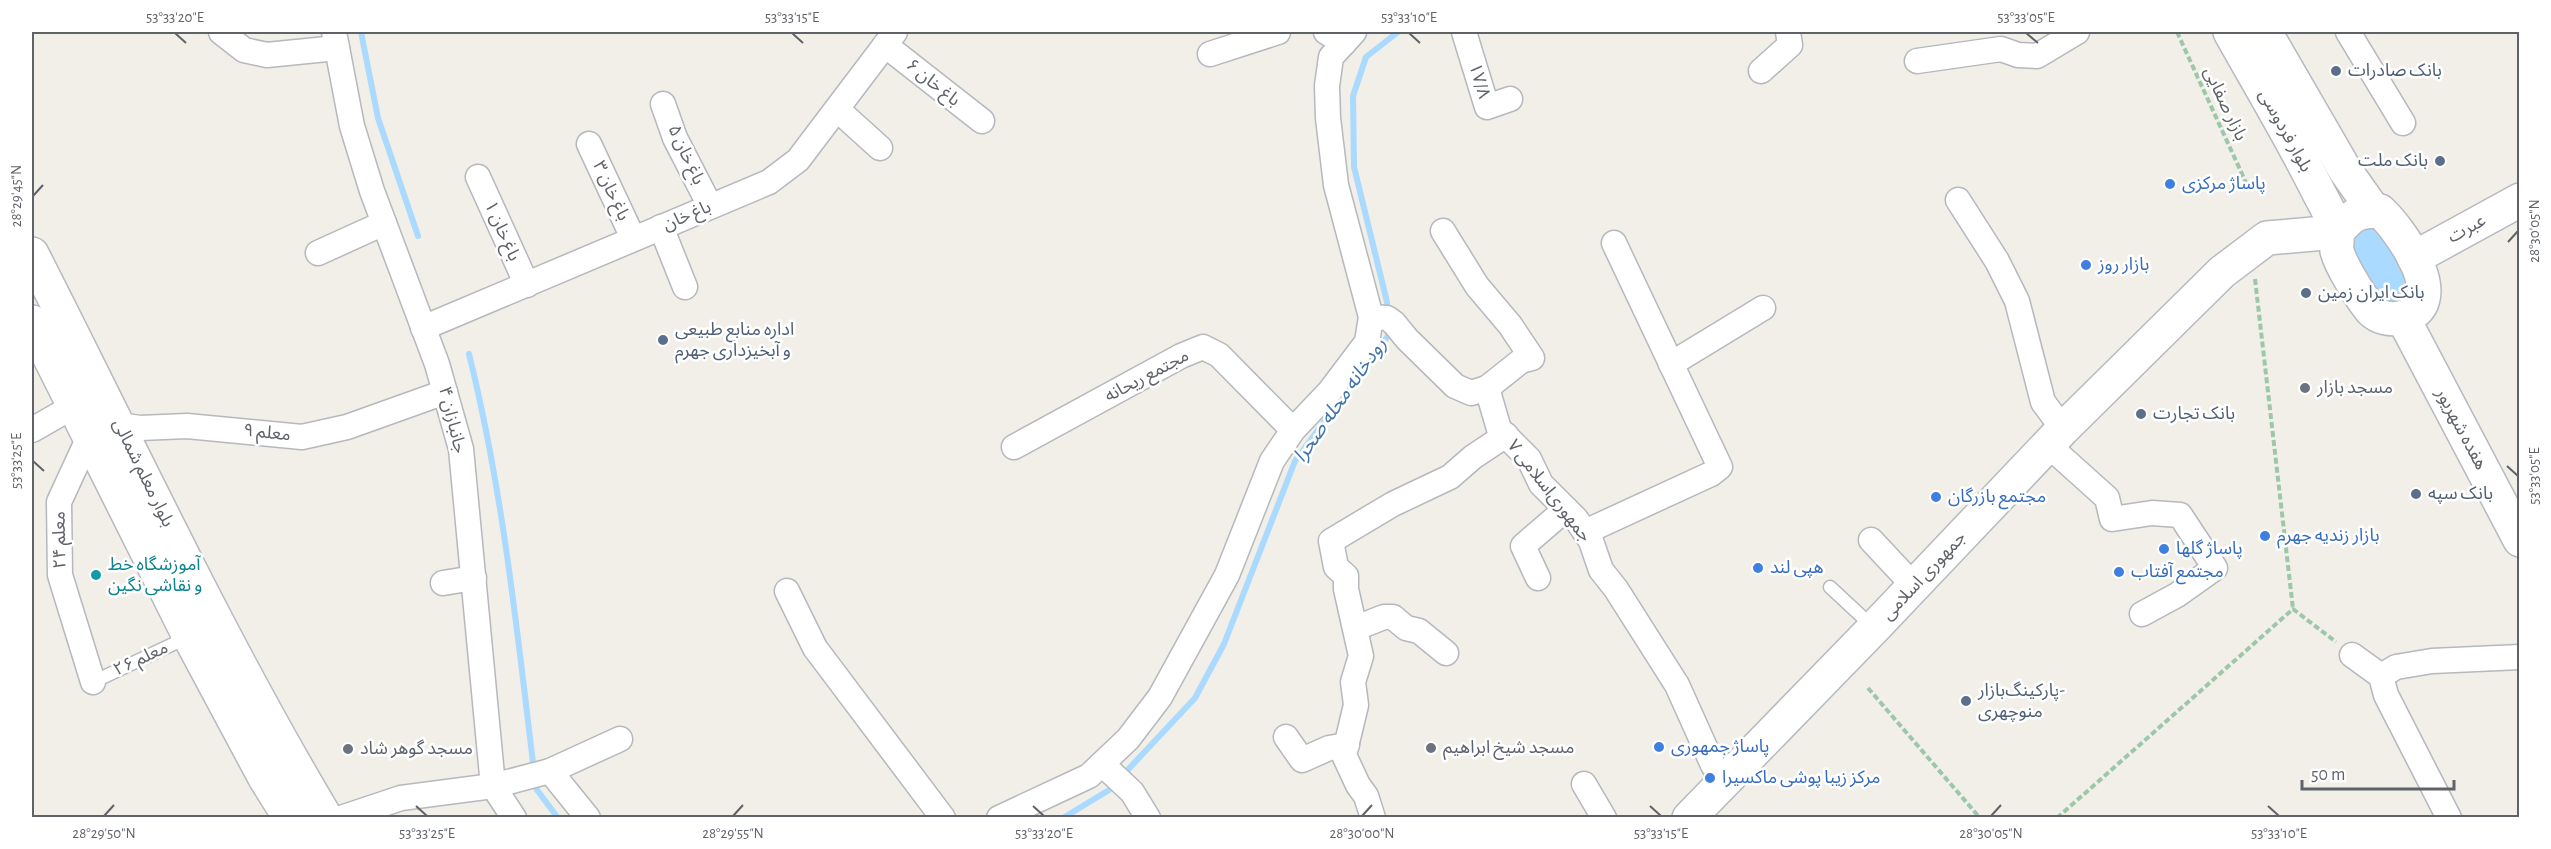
<svg xmlns="http://www.w3.org/2000/svg" width="2551" height="849" font-family="'Alegreya Sans','Noto Sans Arabic',sans-serif">
<rect width="100%" height="100%" fill="#f1efe8"/>
<path fill="#aadaff" d="M2368,228L2381,231L2407,274L2408,291C2399,300 2391,306 2379,300L2352,253L2354,236Z"/>
<g fill="none" stroke-linecap="round" stroke-linejoin="round">
<g stroke="#aadaff" stroke-width="6">
<polyline points="361,32 378,118 418,236"/>
<polyline points="1387,313 1387,302 1354,167 1353,96 1366,57 1398,32"/>
<path d="M469,354C503,491 517,631 534,771"/>
<polyline points="1122,776 1195,698 1224,644 1295,461 1388,336 1387,326"/>
<polyline points="536,781 537,790 558,818"/>
<polyline points="1063,818 1109,790 1115,783"/>
</g>
<defs>
<g id="lane">
<polyline points="1830,587 1873,627"/>
<polyline points="93,682 188,637"/>
</g>
<g id="street">
<polyline points="221,32 244,50 267,55 337,48"/>
<polyline points="334,32 352,126 372,191 437,364 461,449 493,786 514,818"/>
<polyline points="1326,32 1344,43"/>
<polyline points="1464,32 1487,107 1510,99"/>
<polyline points="2348,32 2403,123"/>
<polyline points="885,45 982,121"/>
<polyline points="1210,54 1278,32"/>
<polyline points="1917,61 2001,49 2018,55 2037,56 2077,32"/>
<polyline points="1761,71 1790,45 1788,32"/>
<polyline points="663,104 675,138 710,206"/>
<polyline points="838,110 880,148"/>
<polyline points="589,144 633,238"/>
<polyline points="478,177 527,285"/>
<polyline points="1958,200 1997,261 2017,301 2043,402 2063,429"/>
<polyline points="661,227 685,287"/>
<polyline points="1443,231 1477,286 1510,325 1532,358 1521,361 1487,388"/>
<polyline points="318,253 384,223"/>
<polyline points="1371,317 1387,318 1394,323 1407,339 1455,386 1471,393 1487,388 1499,429 1529,459 1541,484 1576,519 1591,541 1601,570 1616,589 1677,685 1713,765 1723,781"/>
<polyline points="423,328 769,182 798,160 895,32"/>
<polyline points="1671,364 1763,308"/>
<polyline points="119,425 140,428 187,426 302,437 347,427 445,392"/>
<polyline points="32,430 74,406"/>
<polyline points="89,437 59,502 60,575 93,682"/>
<polyline points="2048,445 2107,498 2112,519 2152,513 2180,515 2215,568 2177,595 2142,614"/>
<polyline points="1014,447 1181,356 1203,347 1219,355 1293,430"/>
<polyline points="1585,532 1711,474 1720,467 1614,243"/>
<polyline points="1871,540 1914,586"/>
<polyline points="1538,578 1523,546 1566,509"/>
<polyline points="443,583 474,578"/>
<polyline points="787,591 815,648 943,818"/>
<polyline points="1356,628 1384,617 1393,617 1406,628 1419,631 1446,653"/>
<polyline points="2352,655 2381,676 2386,695 2449,818"/>
<polyline points="2381,676 2396,667 2432,661 2520,657"/>
<polyline points="1286,737 1302,760 1329,748 1347,745"/>
<polyline points="1102,764 1132,792 1148,818"/>
<polyline points="1584,784 1604,818"/>
<polyline points="341,818 401,798 493,786 550,771"/>
<polyline points="588,818 550,771 620,739"/>
<polyline points="999,818 1089,776 1128,739 1160,697 1227,575 1272,461 1293,430 1330,391 1367,342 1371,317 1336,185 1328,118 1327,86 1331,57 1354,32"/>
<polyline points="1373,818 1366,796 1358,785 1344,755 1356,705 1353,682 1361,656 1346,589 1346,576 1336,567 1331,541 1393,504 1450,477 1473,457 1506,435"/>
</g>
<g id="secondary">
<path d="M2230,32C2259,84 2291,137 2318,191C2324,203 2334,219 2337,232C2338,238 2336,245 2337,251C2341,266 2361,298 2371,310C2379,318 2390,320 2400,318C2455,306 2401,230 2380,211C2357,211 2352,215 2337,232"/>
<polyline points="2265,32 2345,170 2374,211"/>
<path d="M32,254C128,442 217,636 326,818"/>
<polyline points="2414,258 2520,200"/>
<polyline points="2403,318 2520,540"/>
<polyline points="32,322 189,636 265,778 290,818"/>
<polyline points="1689,818 1874,628 2063,429 2222,272 2267,238 2337,232"/>
</g>
</defs>
<use href="#lane" stroke="#b5b8bc" stroke-width="15"/>
<use href="#street" stroke="#b5b8bc" stroke-width="27"/>
<use href="#secondary" stroke="#b6babf" stroke-width="36"/>
<g stroke="#9cc7a9" stroke-width="4" stroke-dasharray="6 3" stroke-linecap="butt">
<polyline points="2177,32 2248,187"/>
<polyline points="2255,279 2293,609"/>
<polyline points="1868,688 1980,818"/>
<polyline points="2057,818 2293,609 2336,642"/>
</g>
<use href="#lane" stroke="#fff" stroke-width="12"/>
<use href="#street" stroke="#fff" stroke-width="24"/>
<use href="#secondary" stroke="#fff" stroke-width="33"/>
</g>
<path fill="none" stroke="#5f6368" stroke-width="2" d="M175,33L186,43M792,33L803,43M1409,33L1420,43M2026,33L2038,43M33,196L43,185M2508,242L2518,231M33,461L44,471M2507,466L2518,476M416,806L427,816M1033,806L1044,816M1650,806L1661,816M2268,806L2279,816M104,816L114,805M733,816L743,805M1362,816L1372,805M1991,816L2001,805"/>
<g fill="#5c6f8a" stroke="#fff" stroke-width="2">
<circle cx="2336" cy="71" r="6"/>
<circle cx="2440" cy="161" r="6"/>
<circle cx="2306" cy="293" r="6"/>
<circle cx="663" cy="340" r="6"/>
<circle cx="2141" cy="414" r="6"/>
<circle cx="2416" cy="494" r="6"/>
<circle cx="1966" cy="701" r="6"/>
</g>
<g fill="#3f7fe0" stroke="#fff" stroke-width="2">
<circle cx="2170" cy="184" r="6"/>
<circle cx="2086" cy="265" r="6"/>
<circle cx="1936" cy="497" r="6"/>
<circle cx="2265" cy="536" r="6"/>
<circle cx="2164" cy="549" r="6"/>
<circle cx="1758" cy="568" r="6"/>
<circle cx="2119" cy="572" r="6"/>
<circle cx="1659" cy="747" r="6"/>
<circle cx="1710" cy="778" r="6"/>
</g>
<g fill="#6b7280" stroke="#fff" stroke-width="2">
<circle cx="2305" cy="388" r="6"/>
<circle cx="1431" cy="748" r="6"/>
<circle cx="348" cy="749" r="6"/>
</g>
<circle fill="#0f9aa8" stroke="#fff" stroke-width="2" cx="96" cy="575" r="6"/>
<g text-anchor="middle" dominant-baseline="central" stroke-width="5" stroke-linejoin="round" paint-order="stroke">
<g font-size="18" fill="#4e5e75" stroke="#fff" text-anchor="start">
<text x="2348" y="71">بانک صادرات</text>
<text x="2428" y="161" text-anchor="end">بانک ملت</text>
<text x="2318" y="293">بانک ایران زمین</text>
<text x="675" y="330">اداره منابع طبیعی<tspan x="675" dy="21">و آبخیزداری جهرم</tspan></text>
<text x="2153" y="414">بانک تجارت</text>
<text x="2428" y="494">بانک سپه</text>
<text x="1978" y="691">پارکینگ‌بازار-<tspan x="1978" dy="21">منوچهری</tspan></text>
</g>
<g font-size="18" fill="#5f6368" stroke="#fff">
<text transform="translate(1479 81) rotate(73)">۱۷/۸</text>
<text transform="translate(933 83) rotate(39)">باغ خان ۶</text>
<text transform="translate(2225 104) rotate(65)">بازار صفایی</text>
<text transform="translate(2285 131) rotate(61)">بلوار فردوسی</text>
<text transform="translate(686 155) rotate(65)">باغ خان ۵</text>
<text transform="translate(611 191) rotate(65)">باغ خان ۳</text>
<text transform="translate(687 216) rotate(-23)">باغ خان</text>
<text transform="translate(2467 229) rotate(-29)">عبرت</text>
<text transform="translate(502 231) rotate(66)">باغ خان ۱</text>
<text transform="translate(1147 376) rotate(-28)">مجتمع ریحانه</text>
<text transform="translate(452 420) rotate(76)">جانبازان ۴</text>
<text transform="translate(2461 429) rotate(62)">هفده شهریور</text>
<text transform="translate(267 433) rotate(6)">معلم ۹</text>
<text transform="translate(143 473) rotate(64)">بلوار معلم شمالی</text>
<text transform="translate(1549 491) rotate(52)">جمهوری‌اسلامی ۷</text>
<text transform="translate(60 540) rotate(-91)">معلم ۲۴</text>
<text transform="translate(1924 576) rotate(-47)">جمهوری اسلامی</text>
<text transform="translate(141 659) rotate(-25)">معلم ۲۶</text>
</g>
<g font-size="18" fill="#366cbe" stroke="#fff" text-anchor="start">
<text x="2182" y="184">پاساژ مرکزی</text>
<text x="2098" y="265">بازار روز</text>
<text x="1948" y="497">مجتمع بازرگان</text>
<text x="2277" y="536">بازار زندیه جهرم</text>
<text x="2176" y="549">پاساژ گلها</text>
<text x="1770" y="568">هپی لند</text>
<text x="2131" y="572">مجتمع آفتاب</text>
<text x="1671" y="747">پاساژ جمهوری</text>
<text x="1722" y="778">مرکز زیبا پوشی ماکسیرا</text>
</g>
<g font-size="18" fill="#5b616d" stroke="#fff" text-anchor="start">
<text x="2317" y="388">مسجد بازار</text>
<text x="1443" y="748">مسجد شیخ ابراهیم</text>
<text x="360" y="749">مسجد گوهر شاد</text>
</g>
<g font-size="18" fill="#0d838f" stroke="#fff" text-anchor="start">
<text x="108" y="565">آموزشگاه خط<tspan x="108" dy="21">و نقاشی نگین</tspan></text>
</g>
<g font-size="20" font-style="italic" fill="#4174aa" stroke="#fff">
<text transform="translate(1340 400) rotate(-55)">رودخانه محله صحرا</text>
</g>
</g>
<rect width="2551" height="849" fill="none" stroke="#ffffff" stroke-width="66"/>
<path d="M2302 780v9h152v-9" fill="none" stroke="#5f6368" stroke-width="3"/>
<text x="2311" y="780" font-size="18" fill="#5f6368" stroke="#ffffff" stroke-width="4.5" paint-order="stroke">50 m</text>
<rect x="33" y="33" width="2485" height="783" fill="none" stroke="#5f6368" stroke-width="2"/>
<g font-size="15" text-anchor="middle" fill="#5f6368">
<text x="175" y="22">53°33'20"E</text>
<text x="792" y="22">53°33'15"E</text>
<text x="1409" y="22">53°33'10"E</text>
<text x="2026" y="22">53°33'05"E</text>
<text transform="translate(16 196) rotate(-90)" y="5">28°29'45"N</text>
<text transform="translate(2534 231) rotate(-90)" y="5">28°30'05"N</text>
<text transform="translate(16 461) rotate(-90)" y="5">53°33'25"E</text>
<text transform="translate(2534 476) rotate(-90)" y="5">53°33'05"E</text>
<text x="104" y="838">28°29'50"N</text>
<text x="427" y="838">53°33'25"E</text>
<text x="733" y="838">28°29'55"N</text>
<text x="1044" y="838">53°33'20"E</text>
<text x="1362" y="838">28°30'00"N</text>
<text x="1661" y="838">53°33'15"E</text>
<text x="1991" y="838">28°30'05"N</text>
<text x="2279" y="838">53°33'10"E</text>
</g>
</svg>
